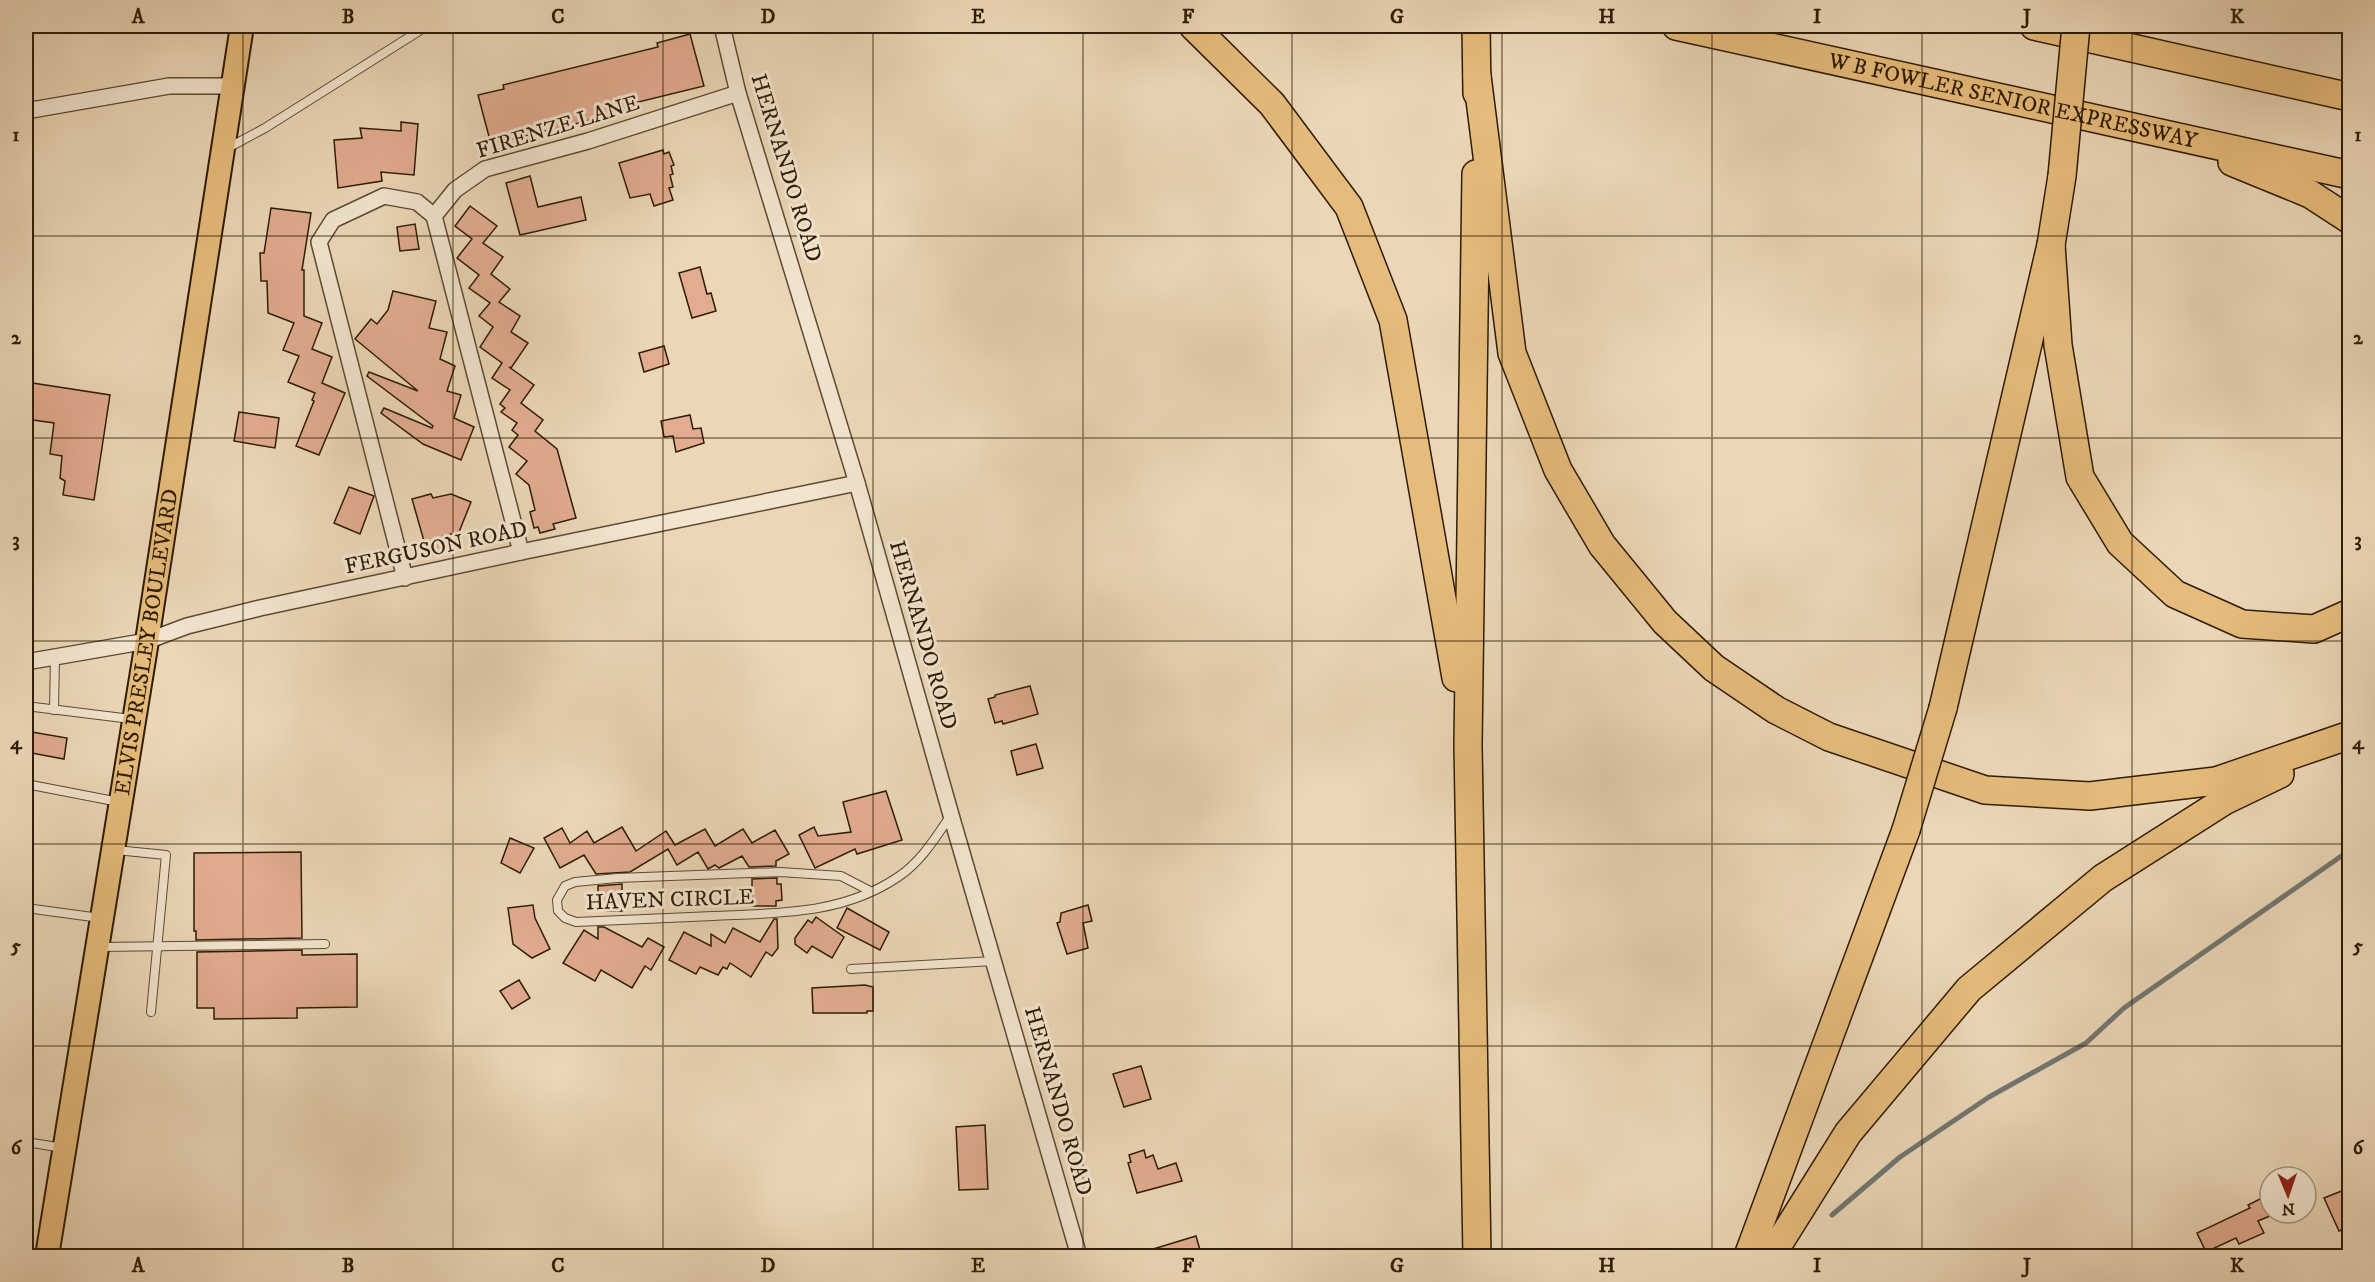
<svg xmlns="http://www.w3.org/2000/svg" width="2375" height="1282" font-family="'IM FELL DW Pica',serif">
<rect width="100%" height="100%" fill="#ebd7b7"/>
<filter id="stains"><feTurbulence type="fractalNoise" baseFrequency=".00333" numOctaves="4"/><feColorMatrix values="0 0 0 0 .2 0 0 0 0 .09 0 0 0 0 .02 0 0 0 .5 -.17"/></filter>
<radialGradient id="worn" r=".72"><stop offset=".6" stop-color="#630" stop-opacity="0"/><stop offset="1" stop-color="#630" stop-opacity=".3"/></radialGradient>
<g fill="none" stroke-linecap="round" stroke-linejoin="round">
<polyline stroke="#727872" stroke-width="5" points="1832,1215 1900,1157 1989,1097 2086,1043 2124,1008 2350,850"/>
</g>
<g fill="#e2ac90" stroke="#2e1c04" stroke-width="1.5">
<polygon points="690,34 704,86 630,104 631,109 579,123 491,144 478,95 504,89 503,85 658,47 657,43"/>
<polygon points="401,122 418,124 414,175 381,172 382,181 338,188 334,140 362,138 360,128 401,131"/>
<polygon points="663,150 664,154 669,152 674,165 671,166 673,174 670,175 673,187 669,188 673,200 654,206 650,194 630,198 619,163"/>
<polygon points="530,176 538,207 581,197 586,220 520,235 506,183"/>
<polygon points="470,206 497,226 483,243 503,257 491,274 510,289 499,302 520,316 511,332 528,343 511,368 509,367 534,385 521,403 543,420 535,431 557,449 576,518 553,524 555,529 540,533 538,527 534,528 530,512 535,510 529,485 516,474 527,461 509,447 518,435 512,430 517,423 501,412 505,408 500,404 510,390 492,378 502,363 480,347 493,327 479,316 490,303 469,288 479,275 457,258 472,239 455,226"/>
<polygon points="271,208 311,213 302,270 304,270 304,316 322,323 312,349 332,357 322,383 345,393 319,455 296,446 314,401 312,400 315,393 288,382 299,356 283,350 294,323 268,313 267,281 261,281 260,253 264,253"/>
<polygon points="415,224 419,249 400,251 397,227"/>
<polygon points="700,267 707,294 711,293 716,311 692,318 679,273"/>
<polygon points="393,291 436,301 429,328 447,332 440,359 455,366 447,391 461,395 454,418 474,427 461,460 423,444 381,413 384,408 432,428 433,426 367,376 369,372 418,391 355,339 371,319 377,324 388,310"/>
<polygon points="664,346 669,364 644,372 639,353"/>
<polygon points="26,382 110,395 94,500 63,495 65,481 60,478 62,456 50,454 54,423 26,419"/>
<polygon points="239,412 279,418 275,448 234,441"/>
<polygon points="690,415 693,429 701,428 704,443 676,452 673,436 664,437 661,421"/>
<polygon points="349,487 374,496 360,534 334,523"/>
<polygon points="431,494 433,498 451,494 471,502 459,532 443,536 448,551 433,555 431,546 426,548 412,499"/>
<polygon points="1030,686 1038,714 1003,724 1002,721 995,723 988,699 995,697 995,695"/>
<polygon points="26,731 67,738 64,759 26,752"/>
<polygon points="1036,744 1043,768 1017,775 1011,751"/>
<polygon points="886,791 902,840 857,854 855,849 815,868 799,835 814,827 818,836 851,832 843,802"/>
<polygon points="622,827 636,851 666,831 675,845 705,829 715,846 743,829 752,843 775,830 789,854 776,861 776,866 749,867 742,856 719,868 715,865 708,869 698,852 677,865 668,849 630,872 596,874 584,855 560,868 544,838 562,828 570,843 587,831 594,843"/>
<polygon points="510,838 534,848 520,873 501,863"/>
<polygon points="301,852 302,938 196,940 196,931 194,931 194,853"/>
<polygon points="777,878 777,884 781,884 782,900 776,901 776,906 752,906 752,879"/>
<polygon points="622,884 622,911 598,911 598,886"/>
<polygon points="533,905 535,918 550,949 532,958 513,944 508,908"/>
<polygon points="1088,905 1092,921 1083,923 1088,948 1067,954 1057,923 1060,922 1061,913"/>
<polygon points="847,908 889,932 880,950 837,928"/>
<polygon points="816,917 844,937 832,958 812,946 807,953 795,944 795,938 808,920 812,923"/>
<polygon points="774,919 777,919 778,948 772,956 766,952 751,977 730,963 727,969 723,967 718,975 700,967 696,974 669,960 684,932 711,946 711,934 725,943 733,928 760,942"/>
<polygon points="598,927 604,927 642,947 648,938 664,947 651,970 645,966 632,988 601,970 595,981 563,963 584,930 598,939"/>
<polygon points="302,950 302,955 357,954 357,1007 297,1008 297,1018 214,1019 214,1008 197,1008 197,952"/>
<polygon points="519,980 530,998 512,1009 500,991"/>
<polygon points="865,985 873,987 873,1011 867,1011 867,1013 813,1013 812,988"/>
<polygon points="1141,1066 1151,1099 1124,1107 1113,1074"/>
<polygon points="985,1125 988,1189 959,1190 956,1127"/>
<polygon points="1144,1150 1146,1158 1153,1155 1158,1169 1176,1163 1182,1181 1137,1193 1128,1163 1131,1162 1129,1155"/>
<polygon points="2349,1188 2349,1227 2339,1231 2324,1198"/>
<polygon points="2264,1197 2272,1215 2258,1221 2264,1233 2239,1244 2236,1238 2206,1252 2197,1233 2250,1208 2248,1205"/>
<polygon points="1196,1236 1202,1257 1141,1257 1140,1253"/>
</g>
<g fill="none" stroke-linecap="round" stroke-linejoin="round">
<defs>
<g id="service">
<polyline points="226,149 265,128 427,26"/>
<polyline points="26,706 131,719"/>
<polyline points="54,710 55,657"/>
<polyline points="26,784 119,802"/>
<polyline points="116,850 166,855 151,1012"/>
<path d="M870,891L841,876L780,872L617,878L575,882L565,886L557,900L558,911L565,918L576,922C622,920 667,918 713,916C777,913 842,915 898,877C921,862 936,837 951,815"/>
<polyline points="26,908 100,918"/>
<polyline points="99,947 325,944"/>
<polyline points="851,969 994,961"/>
<polyline points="26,1142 63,1148"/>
</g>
<g id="minor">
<polyline points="722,26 738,93 857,483 951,815 1079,1256"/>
<polyline points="26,111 169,86 233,86"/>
<polyline points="434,216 521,552"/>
<polyline points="405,578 319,242 333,220 384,196 417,202 434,216 455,190 485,169 588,141 738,93"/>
<polyline points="26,662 147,641 187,626 260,608 521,552 857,483"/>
</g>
<g id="primary">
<path id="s1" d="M47,1256L147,641L242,26"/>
</g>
<g id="motorway">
<polyline points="1193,26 1272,104 1349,207 1393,320 1456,678"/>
<polyline points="1476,26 1477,93"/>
<path id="s2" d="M1676,26L2350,175"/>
<polyline points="2034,26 2350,97"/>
<polyline points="1477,76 1512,353 1558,470 1602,545 1665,622 1714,668 1776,710 1829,737 1985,790 2090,796 2216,781 2350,735"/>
<polyline points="2232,162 2310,194 2350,220"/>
<polyline points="1476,174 1468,745 1477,1256"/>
<polyline points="2051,245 2058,345 2080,477 2120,543 2175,594 2242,624 2314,629 2350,613"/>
<polyline points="1943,708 2051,245 2062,176"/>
<polyline points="1748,1256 1906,830"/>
<polyline points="1771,1256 1848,1133 1969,989 2103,878 2224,801 2280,774"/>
</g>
</defs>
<use href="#service" stroke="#5d4b31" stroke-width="10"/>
<use href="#minor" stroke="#5d4b31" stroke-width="18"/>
<use href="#primary" stroke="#2e1c04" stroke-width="26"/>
<use href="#motorway" stroke="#2e1c04" stroke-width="30"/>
<use href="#service" stroke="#f2e5d0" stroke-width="8"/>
<use href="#minor" stroke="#f2e5d0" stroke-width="15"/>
<use href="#primary" stroke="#e6bc7c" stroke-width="22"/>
<use href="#motorway" stroke="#e6bc7c" stroke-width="27"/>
<defs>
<g id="motorway-bridge">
<polyline points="2062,176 2076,26"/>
<polyline points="1906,830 1943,708"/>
</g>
</defs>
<use href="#motorway-bridge" stroke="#2e1c04" stroke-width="30" stroke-linecap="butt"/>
<use href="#motorway-bridge" stroke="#e6bc7c" stroke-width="27"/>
</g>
<path fill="none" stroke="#2e1c04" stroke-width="1.5" stroke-opacity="0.55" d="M243,26V1256M453,26V1256M663,26V1256M873,26V1256M1083,26V1256M1292,26V1256M1502,26V1256M1712,26V1256M1922,26V1256M2132,26V1256M26,236H2350M26,438H2350M26,641H2350M26,844H2350M26,1046H2350"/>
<g text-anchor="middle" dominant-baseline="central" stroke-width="6" stroke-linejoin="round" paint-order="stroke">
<g font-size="22" fill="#2e1c04" stroke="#f2e5d0">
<text stroke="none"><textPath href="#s2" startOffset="345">W B FOWLER SENIOR EXPRESSWAY</textPath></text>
<text transform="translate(558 127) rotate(-17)">FIRENZE LANE</text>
<text transform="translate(786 168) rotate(73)">HERNANDO ROAD</text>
<text transform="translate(436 548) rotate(-12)">FERGUSON ROAD</text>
<text transform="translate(923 635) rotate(74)">HERNANDO ROAD</text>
<text stroke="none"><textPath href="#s1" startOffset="622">ELVIS PRESLEY BOULEVARD</textPath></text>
<text transform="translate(670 900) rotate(-2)">HAVEN CIRCLE</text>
<text transform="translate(1058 1101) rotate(74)">HERNANDO ROAD</text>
</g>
</g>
<rect width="2375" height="1282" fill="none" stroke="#ebd7b7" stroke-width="66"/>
<g transform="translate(2288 1195) rotate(178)"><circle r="28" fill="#f2e5d0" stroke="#a4957e" stroke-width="1.5"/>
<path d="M0-4.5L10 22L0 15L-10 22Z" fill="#8f2418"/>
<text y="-9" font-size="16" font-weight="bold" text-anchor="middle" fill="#2e1c04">N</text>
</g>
<rect x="33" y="33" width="2309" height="1216" fill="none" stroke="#2e1c04" stroke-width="2"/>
<g font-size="20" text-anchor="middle" font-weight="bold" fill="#2e1c04">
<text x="138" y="23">A</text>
<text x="348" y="23">B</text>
<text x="558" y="23">C</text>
<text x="768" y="23">D</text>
<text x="978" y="23">E</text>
<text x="1188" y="23">F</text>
<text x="1397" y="23">G</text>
<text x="1607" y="23">H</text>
<text x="1817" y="23">I</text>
<text x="2027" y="23">J</text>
<text x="2237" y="23">K</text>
<text x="16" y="141">1</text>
<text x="2358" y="141">1</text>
<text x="16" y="344">2</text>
<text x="2358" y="344">2</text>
<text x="16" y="546">3</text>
<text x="2358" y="546">3</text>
<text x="16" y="749">4</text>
<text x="2358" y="749">4</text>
<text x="16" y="952">5</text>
<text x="2358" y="952">5</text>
<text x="16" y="1154">6</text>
<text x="2358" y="1154">6</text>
<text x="138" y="1272">A</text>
<text x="348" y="1272">B</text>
<text x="558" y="1272">C</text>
<text x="768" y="1272">D</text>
<text x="978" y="1272">E</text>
<text x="1188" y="1272">F</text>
<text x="1397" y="1272">G</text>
<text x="1607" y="1272">H</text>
<text x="1817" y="1272">I</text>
<text x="2027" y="1272">J</text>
<text x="2237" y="1272">K</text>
</g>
<rect width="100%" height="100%" filter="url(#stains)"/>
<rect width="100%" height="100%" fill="url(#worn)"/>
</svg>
